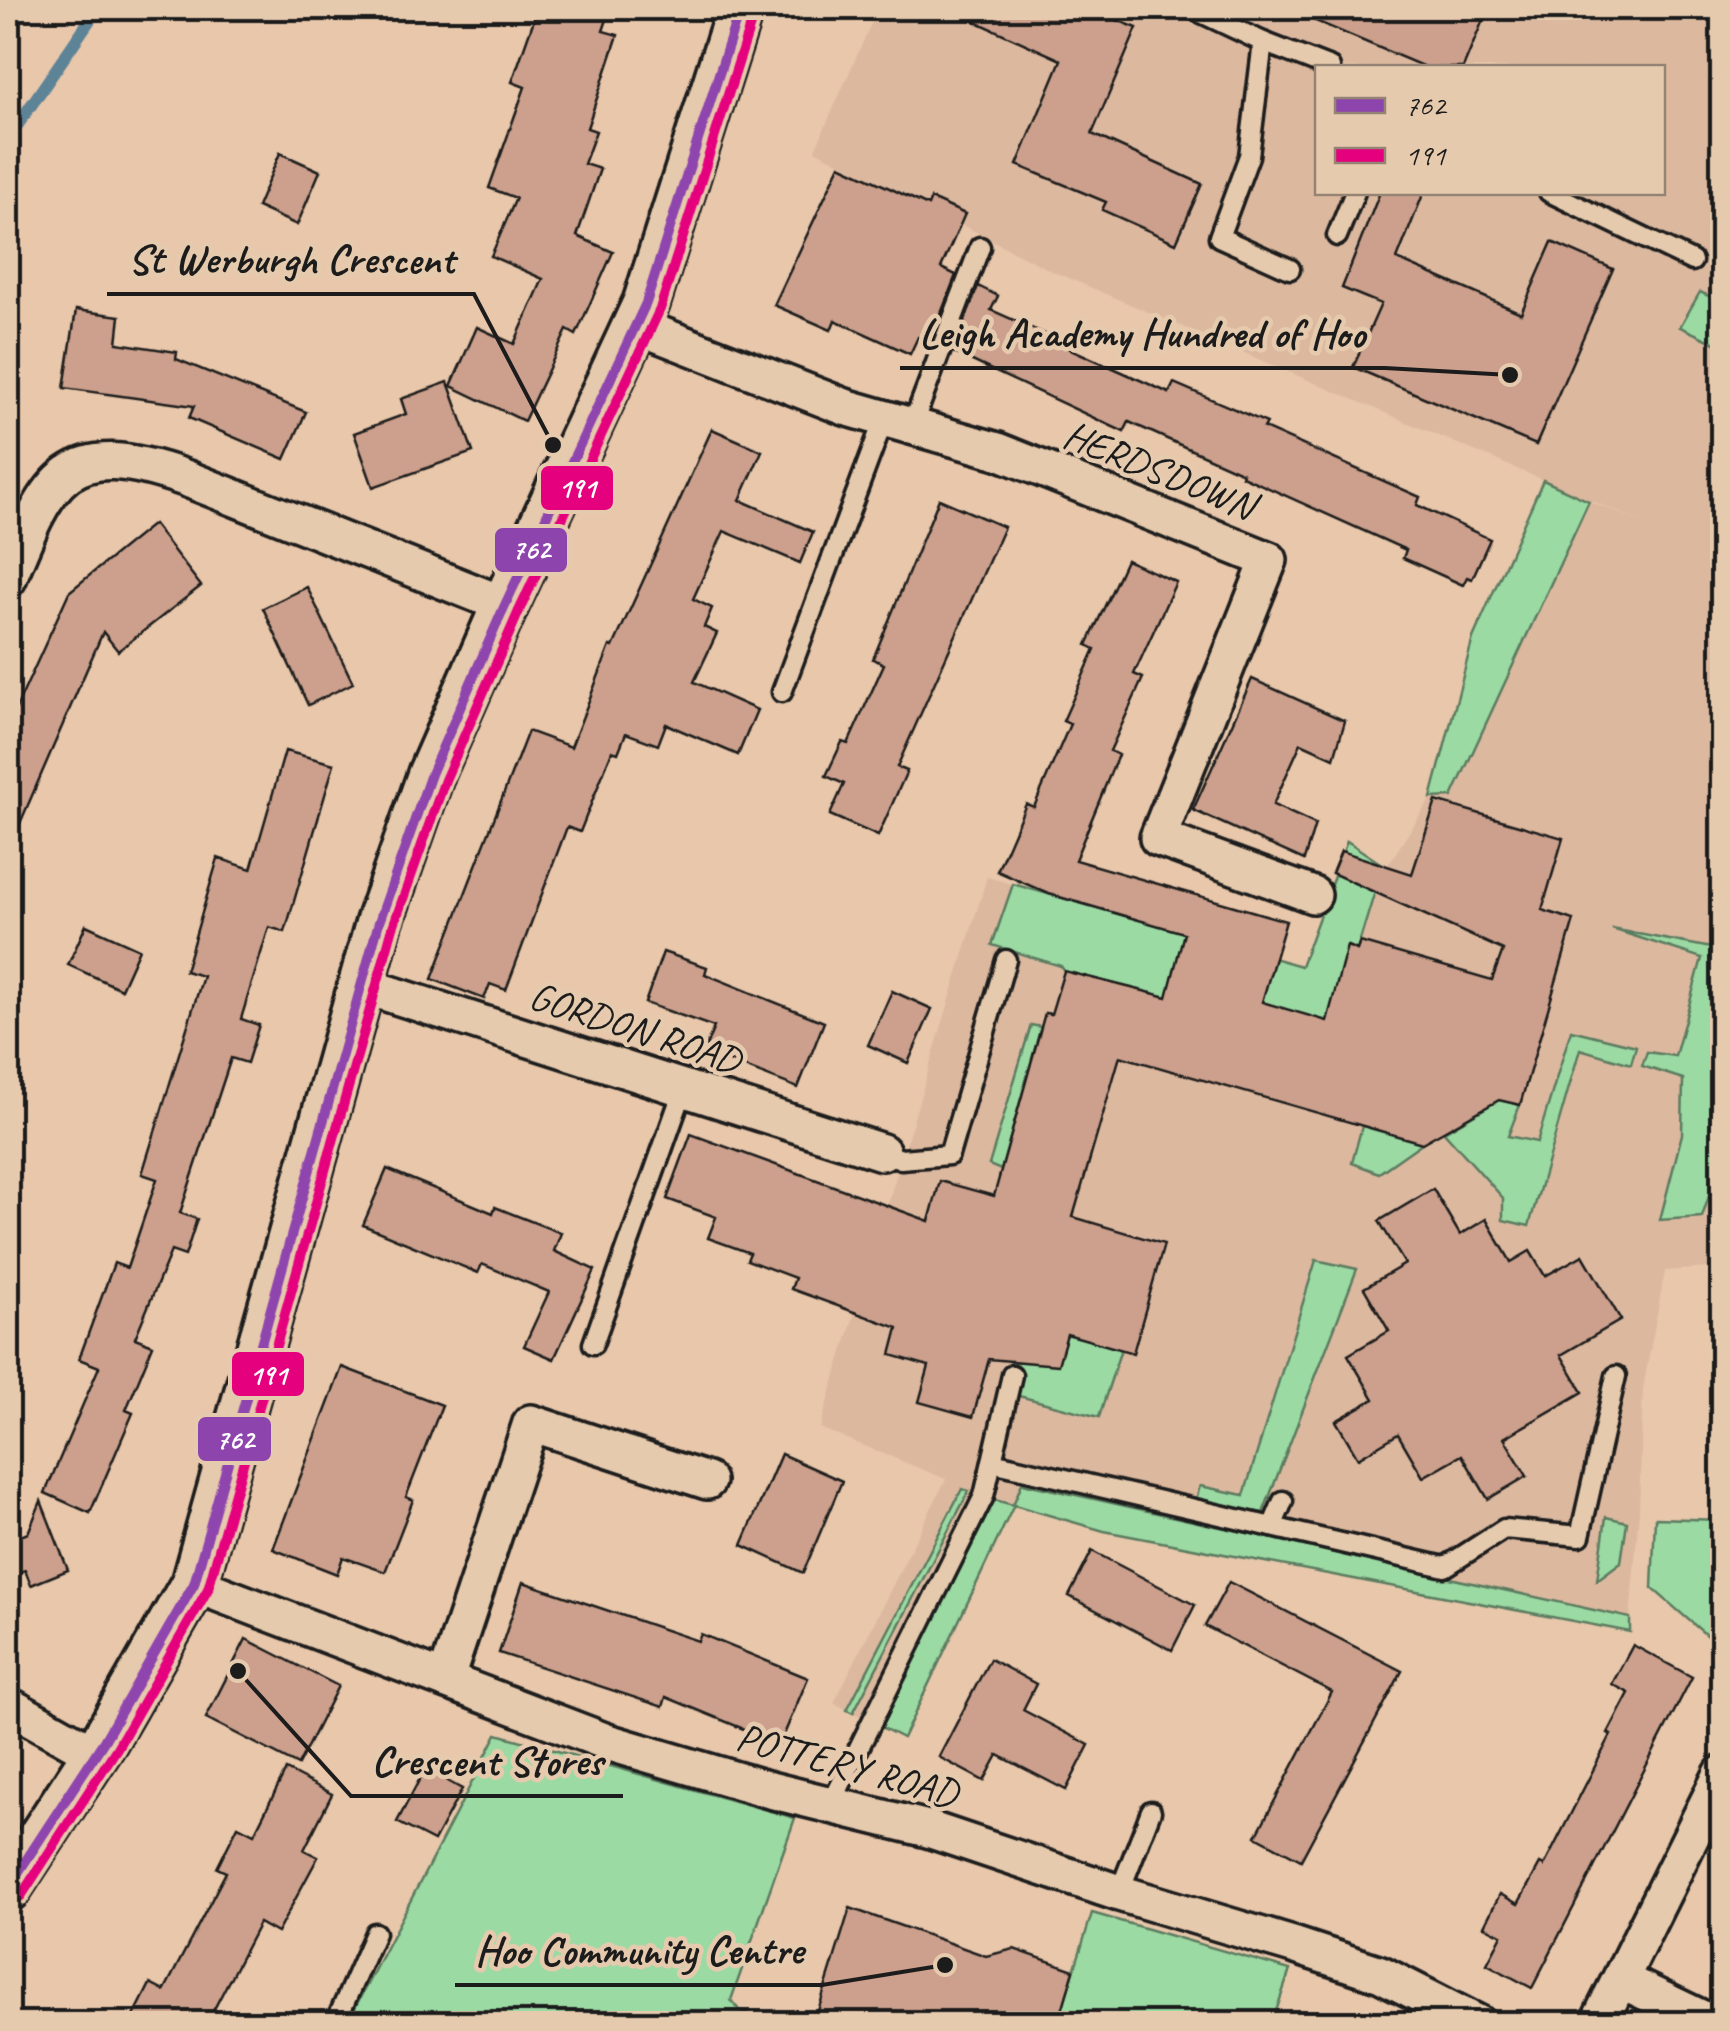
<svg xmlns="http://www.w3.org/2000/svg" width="1730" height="2031" font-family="Caveat,sans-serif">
<rect width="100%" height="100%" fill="#e8c7ab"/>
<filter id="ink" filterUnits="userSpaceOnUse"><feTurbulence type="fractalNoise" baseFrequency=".01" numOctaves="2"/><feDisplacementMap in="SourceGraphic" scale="20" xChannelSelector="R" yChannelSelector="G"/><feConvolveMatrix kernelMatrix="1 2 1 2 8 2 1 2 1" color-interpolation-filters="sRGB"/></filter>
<g filter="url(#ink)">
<path fill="#dcb89f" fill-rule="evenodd" d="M878,8H1722V1267L1665,1271L1643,1388L1639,1511L1630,1618L1022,1483L981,1578L903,1738L834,1703L946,1479L820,1428L987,877L1320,971L1431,798L1452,797L1589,501L1646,524L1052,271L815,150ZM1318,68H1662V192H1318Z"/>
<g fill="#9bdaa3" stroke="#5c7b60" stroke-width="2.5">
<polygon points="1700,292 1722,302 1722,346 1680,327"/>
<polygon points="1543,480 1589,501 1452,797 1431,798 1473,638"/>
<polygon points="1347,841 1383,865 1357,950 1348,946 1349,1028 1167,997 1064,971 1061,966 992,945 1013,884 1301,966"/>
<polygon points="1612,929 1722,950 1722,1158 1702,1217 1660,1220 1682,1134 1683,1079 1642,1066 1647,1052 1675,1056 1702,958"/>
<polygon points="1031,1025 1041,1027 1001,1170 989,1165"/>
<polygon points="1571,1030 1636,1046 1631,1064 1580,1049 1529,1226 1503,1220 1503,1198 1444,1132 1499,1100 1520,1105 1508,1136 1537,1142"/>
<polygon points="1362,1126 1422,1143 1379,1173 1352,1163"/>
<polygon points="1316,1260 1357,1269 1263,1513 1195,1503 1200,1486 1244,1495"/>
<polygon points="1067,1334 1121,1349 1099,1417 1015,1395 1018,1366 1010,1364 1012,1361 1058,1364"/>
<polygon points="1022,1483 1630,1618 1630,1632 1104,1531 1014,1505 903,1738 875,1724 995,1500 1013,1505"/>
<polygon points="962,1489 969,1491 853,1713 847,1710"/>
<polygon points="1606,1517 1627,1522 1621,1562 1597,1580"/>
<polygon points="1655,1518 1722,1520 1722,1649 1652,1588"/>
<polygon points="497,1734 795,1818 731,2000 740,2011 781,2023 347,2023"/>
<polygon points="1092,1913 1290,1970 1272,2023 1058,2023"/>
</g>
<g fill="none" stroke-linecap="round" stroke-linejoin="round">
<polyline stroke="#5d8397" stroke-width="12" points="8,139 98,8"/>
</g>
<g fill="#cca08c" stroke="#1c1c1c" stroke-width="2.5">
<polygon points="538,8 611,8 603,31 618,35 587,128 596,131 584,164 600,169 577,236 613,252 576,335 567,330 524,421 451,386 477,327 514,344 543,279 491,256 516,198 489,188 525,87 512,82"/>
<polygon points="946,8 1087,8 1137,28 1092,134 1202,184 1176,243 1102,210 1106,202 1017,165 1061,60"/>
<polygon points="1285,8 1488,8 1463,68 1427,68"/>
<polygon points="280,153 320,171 297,225 257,207"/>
<polygon points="840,165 928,206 931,199 965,214 941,268 956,275 930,342 918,337 910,354 835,320 831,330 774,305"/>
<polygon points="1380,192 1424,192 1397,259 1521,313 1552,242 1613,269 1536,445 1353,367 1381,304 1342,288"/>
<polygon points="978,286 998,296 991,310 1056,339 1055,342 1169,393 1174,383 1267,423 1264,428 1420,497 1417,505 1490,539 1472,579 1467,577 1463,585 1403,558 1406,550 1242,476 1243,473 1129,422 1124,432 953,352"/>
<polygon points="76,310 120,316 117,343 177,352 176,359 306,412 285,459 189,418 194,406 64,388"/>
<polygon points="448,382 473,452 373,487 354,433 406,414 401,399"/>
<polygon points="712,429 762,451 740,500 813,532 800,563 724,531 693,599 712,608 704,627 717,633 694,682 757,710 738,755 666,724 658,745 626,733 618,753 612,751 580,832 567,827 506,990 490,984 484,999 432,979 528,731 571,747 610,646 613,647"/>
<polygon points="939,499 1004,527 897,767 907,771 878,836 830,815 844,784 826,776 842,742 848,744 884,664 873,659"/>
<polygon points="153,524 201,586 118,651 103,632 8,851 8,726 69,592"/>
<polygon points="1126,560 1176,582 1134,674 1143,678 1110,751 1118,755 1075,860 1286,921 1262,1002 1327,1021 1347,946 1357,950 1360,942 1492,980 1503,950 1332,873 1341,851 1412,874 1436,801 1563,838 1542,910 1574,920 1520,1105 1499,1100 1422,1143 1120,1056 1073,1217 1164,1244 1133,1353 1067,1334 1058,1365 989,1359 973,1417 919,1402 929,1366 891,1355 898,1328 791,1289 795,1278 747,1260 750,1253 708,1238 716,1217 667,1199 691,1134 929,1221 940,1181 994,1196 1045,1013 1051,1014 1064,971 1167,997 1184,933 1049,894 997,871 1026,804 1034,807 1070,724 1063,721 1095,649 1087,645"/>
<polygon points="307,587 353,683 308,705 263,608"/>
<polygon points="1252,679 1345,721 1334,758 1301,743 1273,805 1315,824 1304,860 1193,810"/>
<polygon points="285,751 334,764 285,932 269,927 241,1019 259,1025 247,1063 231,1058 180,1213 197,1219 185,1256 171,1251 135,1338 153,1345 126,1410 133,1413 90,1513 45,1493 99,1367 79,1359 114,1263 127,1268 157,1179 142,1174 203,976 185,971 218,858 251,869"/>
<polygon points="86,925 139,949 121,989 68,965"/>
<polygon points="663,952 707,967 705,974 824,1022 798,1088 704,1051 714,1027 645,1003"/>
<polygon points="892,991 932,1009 908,1063 868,1045"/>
<polygon points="387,1169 493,1213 495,1207 561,1233 554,1251 595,1270 554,1359 524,1346 549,1292 482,1264 478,1273 363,1225"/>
<polygon points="1433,1189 1460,1235 1486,1219 1511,1262 1530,1251 1545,1276 1583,1255 1621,1320 1561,1355 1583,1392 1504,1438 1527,1476 1488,1499 1462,1455 1423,1477 1398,1434 1358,1458 1336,1421 1374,1399 1348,1355 1389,1331 1364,1288 1405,1264 1379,1221"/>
<polygon points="342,1367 442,1405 406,1497 413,1500 385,1572 343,1557 337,1574 273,1549"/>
<polygon points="781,1454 842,1481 803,1573 742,1545"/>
<polygon points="41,1501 68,1570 31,1585 25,1570 8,1576 8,1541 28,1533"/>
<polygon points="1092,1551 1195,1605 1172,1650 1069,1596"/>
<polygon points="523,1582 698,1641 701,1634 808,1678 780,1744 666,1697 663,1707 499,1653"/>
<polygon points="1229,1582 1402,1671 1301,1860 1256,1836 1332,1692 1205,1626"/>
<polygon points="246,1639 338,1686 298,1765 206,1718"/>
<polygon points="1633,1645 1692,1677 1532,1988 1487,1964 1502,1935 1484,1926 1500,1894 1518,1904 1540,1864 1544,1866 1611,1735 1608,1733 1629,1693 1612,1684"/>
<polygon points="990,1659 1036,1684 1023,1710 1089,1745 1066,1790 998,1755 984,1781 939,1757"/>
<polygon points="425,1769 462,1789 434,1841 397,1822"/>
<polygon points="286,1770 332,1794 304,1850 318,1857 277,1933 259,1923 211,2015 228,2024 130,2024 150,1984 164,1991 226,1872 217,1868 238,1826 254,1834"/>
<polygon points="850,1908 986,1956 1014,1949 1074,1970 1058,2024 814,2024"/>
</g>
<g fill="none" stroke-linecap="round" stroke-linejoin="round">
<defs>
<g id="service">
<polyline points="1191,8 1263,42 1330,68"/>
<polyline points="1263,42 1249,156 1219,237 1290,269"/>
<polyline points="1549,192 1692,261"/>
<polyline points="1337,236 1355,192"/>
<polyline points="912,426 980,247"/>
<polyline points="782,692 884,419"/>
<polyline points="882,1152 901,1159 949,1155 1006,960"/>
<polyline points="593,1344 684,1088"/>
<polyline points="992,1462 1272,1527 1283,1501"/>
<polyline points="1272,1527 1445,1567 1504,1529 1580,1536 1616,1376"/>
<polyline points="831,1804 984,1496 1012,1375"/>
<polyline points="1119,1893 1151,1811"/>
<polyline points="335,2024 375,1933"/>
</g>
<g id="minor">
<polyline points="635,325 845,407 998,451 1269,560 1158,838 1313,895"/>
<path d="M8,579C50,475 67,436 185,478L505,605"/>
<polyline points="362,985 882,1152"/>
<polyline points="194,1584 607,1742 770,1790 928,1829 1119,1893 1296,1946 1381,1974 1479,2024"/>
<polyline points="446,1678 531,1423 707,1481"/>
<polyline points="8,1705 95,1754"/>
<polyline points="1621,1980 1713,2024"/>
<polyline points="1598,2024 1722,1774"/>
</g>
<polyline id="tertiary" points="8,1888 104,1741 194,1584 379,922 431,774 505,605 646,303 740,8"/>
</defs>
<use href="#service" stroke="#1c1c1c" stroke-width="25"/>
<use href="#minor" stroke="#1c1c1c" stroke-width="42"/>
<use href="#tertiary" stroke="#1c1c1c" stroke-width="52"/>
<use href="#service" stroke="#e6caad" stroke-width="18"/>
<use href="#minor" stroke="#e6caad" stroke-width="35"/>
<use href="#tertiary" stroke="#e6caad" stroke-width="45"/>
<defs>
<polyline id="bus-1" points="8,1888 104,1741 194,1584 379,922 431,774 505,605 646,303 740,8"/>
<polyline id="bus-2" points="21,1896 117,1748 208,1589 393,927 445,780 519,611 660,309 754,13"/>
</defs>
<use href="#bus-1" stroke="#e6caad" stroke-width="18"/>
<use href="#bus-2" stroke="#e6caad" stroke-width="18"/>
<use href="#bus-1" stroke="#8e44ad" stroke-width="10"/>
<use href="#bus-2" stroke="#e5007d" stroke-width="10"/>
</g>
</g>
<g text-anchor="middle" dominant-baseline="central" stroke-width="9" stroke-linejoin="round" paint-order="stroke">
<g font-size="40" fill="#1c1c1c" stroke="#e6caad">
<text transform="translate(1159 470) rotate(22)">HERDSDOWN</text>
<text transform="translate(635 1028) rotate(18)">GORDON ROAD</text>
<text transform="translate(847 1765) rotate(15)">POTTERY ROAD</text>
</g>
</g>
<path fill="none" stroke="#1c1c1c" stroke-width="4" d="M553 445L474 294H107M1510 375L1385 368H900M238 1671L351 1796H623M945 1965L822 1985H455"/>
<g fill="#1c1c1c" stroke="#e6caad" stroke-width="4">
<circle cx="553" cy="445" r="10"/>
<circle cx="1510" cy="375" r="10"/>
<circle cx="238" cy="1671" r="10"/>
<circle cx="945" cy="1965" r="10"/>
</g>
<g font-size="42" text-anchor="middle" font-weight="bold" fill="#1c1c1c" stroke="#e6caad" stroke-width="9" stroke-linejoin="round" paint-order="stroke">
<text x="291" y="273">St Werburgh Crescent</text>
<text x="1142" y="347">Leigh Academy Hundred of Hoo</text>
<text x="487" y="1775">Crescent Stores</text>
<text x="639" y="1964">Hoo Community Centre</text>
</g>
<g stroke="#e6caad" stroke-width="4">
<rect x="539" y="464" width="76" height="48" rx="10" fill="#e5007d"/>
<rect x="493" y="526" width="76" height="48" rx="10" fill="#8e44ad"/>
<rect x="230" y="1350" width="76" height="48" rx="10" fill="#e5007d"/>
<rect x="196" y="1415" width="77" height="48" rx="10" fill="#8e44ad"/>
</g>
<g font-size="28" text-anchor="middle" font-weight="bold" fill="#fff">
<text x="577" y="497">191</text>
<text x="531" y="559">762</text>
<text x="268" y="1384">191</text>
<text x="235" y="1449">762</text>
</g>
<rect width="1730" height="2031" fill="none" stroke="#e6caad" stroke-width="40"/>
<rect x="20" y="20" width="1690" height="1991" fill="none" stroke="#1c1c1c" stroke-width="4" filter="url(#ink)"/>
<rect x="1315" y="65" width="350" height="130" fill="#e6caad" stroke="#958473" stroke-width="2.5"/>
<rect x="1335" y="98" width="50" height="15" fill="#8e44ad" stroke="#958473" stroke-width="2.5"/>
<text x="1405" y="115" font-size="30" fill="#1c1c1c">762</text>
<rect x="1335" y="148" width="50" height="15" fill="#e5007d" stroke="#958473" stroke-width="2.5"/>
<text x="1405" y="165" font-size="30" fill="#1c1c1c">191</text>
</svg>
